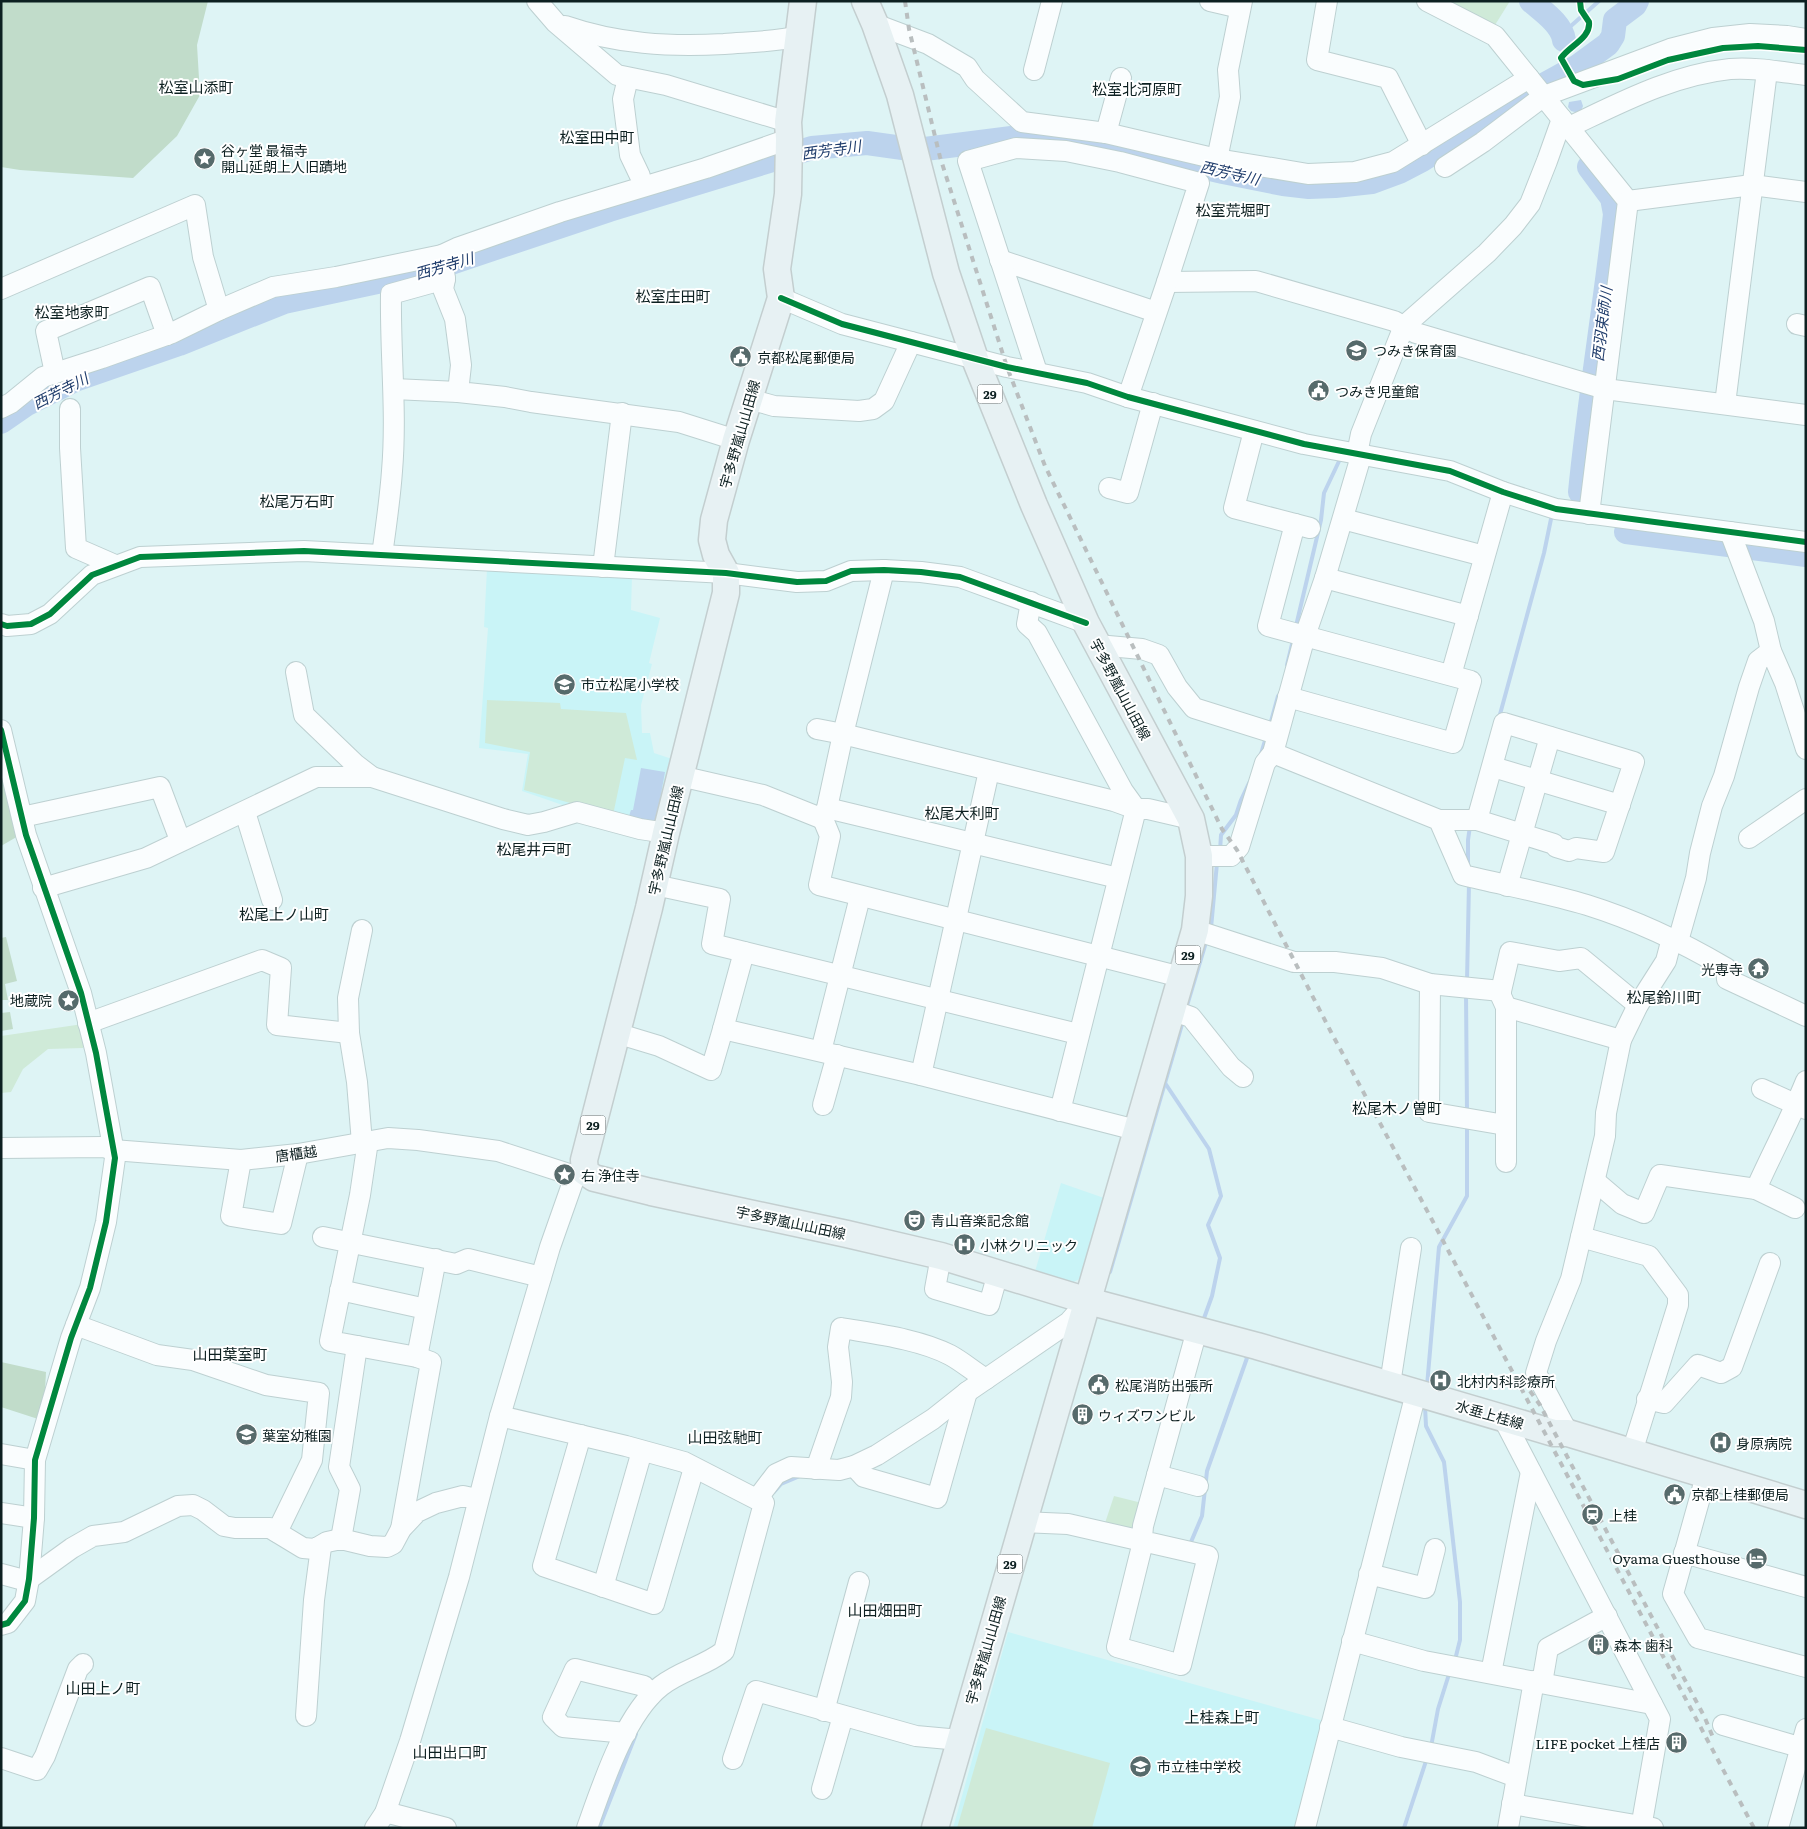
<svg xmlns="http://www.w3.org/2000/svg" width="1807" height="1829" font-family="Literata,'Noto Sans JP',serif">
<rect width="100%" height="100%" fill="#def4f5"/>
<g fill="#c9f4f7">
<polygon points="487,569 632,576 631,610 660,618 649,663 652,664 641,705 642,733 650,733 654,753 669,758 676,756 661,826 577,810 522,791 528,754 479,748 488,628 484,627"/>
<polygon points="1061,1183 1104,1198 1083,1277 1068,1285 1034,1275"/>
<polygon points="1008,1632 1324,1721 1297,1828 953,1828"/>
</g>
<g fill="#cfead8">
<polygon points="1448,1 1510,1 1495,25"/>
<polygon points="487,700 560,703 561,709 626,713 637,760 625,758 613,815 524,790 530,752 485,743"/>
<polygon points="83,1024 83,1048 48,1049 23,1069 11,1092 1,1093 1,1036"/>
<polygon points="1114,1496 1142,1503 1137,1523 1129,1529 1105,1523"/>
<polygon points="986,1728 1110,1763 1092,1828 957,1828"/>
</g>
<g fill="#c1dcca">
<polygon points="1,1 208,1 197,45 200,95 177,136 133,178 20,170 1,167"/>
<polygon points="1,762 20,835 1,846"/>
<polygon points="6,937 17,981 5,984 8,1000 1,1000 1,938"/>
<polygon points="10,1012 13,1029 1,1031 1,1013"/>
<polygon points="1,1362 46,1372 45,1391 38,1419 1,1407"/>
</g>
<g fill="#bcd3ed">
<path d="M1581,100L1583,106C1581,112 1577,113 1571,111L1568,107L1569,102Z"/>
<polygon points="641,768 665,772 656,822 629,816 631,810 633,810"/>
</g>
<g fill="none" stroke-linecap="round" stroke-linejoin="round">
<g stroke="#bcd3ed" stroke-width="4">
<polyline points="1563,33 1599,1"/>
<polyline points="1296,626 1321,520 1324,493 1341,457"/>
<polyline points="1287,665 1293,640"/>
<polyline points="1499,718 1544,553 1551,519"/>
<polyline points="1270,725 1278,696"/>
<polyline points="1261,754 1266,737"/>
<polyline points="1220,851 1221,835 1236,815 1241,800 1249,783"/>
<polyline points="1468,866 1468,840 1470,826"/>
<polyline points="1211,928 1217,863"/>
<polyline points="1467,981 1469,883"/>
<polyline points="1466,993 1467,1111"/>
<polyline points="1186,1009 1207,939"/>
<polyline points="1165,1083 1209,1149 1221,1196 1208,1225 1220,1258 1212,1296 1203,1321"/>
<polyline points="1110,1272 1183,1021"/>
<polyline points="1427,1386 1439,1247 1467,1196 1467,1126"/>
<polyline points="1425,1406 1426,1426 1444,1462 1460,1602 1460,1640 1455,1660"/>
<polyline points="774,1492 781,1484 800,1476"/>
<polyline points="1187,1545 1191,1542 1202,1516 1207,1471 1247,1358 1244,1354"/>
<polyline points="1431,1747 1438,1709 1450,1671"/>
<polyline points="599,1828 636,1734"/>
<polyline points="1404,1828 1427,1758"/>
</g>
<g stroke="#bcd3ed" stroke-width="24">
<path d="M1531,1C1542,11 1562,24 1564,40"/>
<polyline points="1,422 27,404 75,380 179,344 284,302 424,272 609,210 812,148 867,143 917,150 1042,134 1069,136 1223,172 1283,184 1309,187 1335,186 1372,182 1399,172 1422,160 1520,98 1578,66 1608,44 1613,36 1615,20 1635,5 1637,1"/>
<path d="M1580,492C1589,399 1605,307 1615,214L1612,198L1589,167"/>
<polyline points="1626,532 1806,555"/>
</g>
<defs>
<g id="minor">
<polyline points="537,1 556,23 617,75 666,85 788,122"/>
<polyline points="1210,1 1240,8"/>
<polyline points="1327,1 1317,60 1388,78 1422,145"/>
<polyline points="1427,1 1495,36 1628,201 1589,514"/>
<polyline points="875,24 928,44 967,67 975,79 1022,122 1106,133 1217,159 1308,174 1355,172 1393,162 1529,78"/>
<path d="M565,26C617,44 669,47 724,44C749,42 774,42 800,36"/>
<polyline points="1034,70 1052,1"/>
<polyline points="628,78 623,99 630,155 640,176"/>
<path d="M1569,127C1620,103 1672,75 1730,69C1755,67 1781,72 1806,75"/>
<polyline points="1106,133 1121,78"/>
<polyline points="1217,159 1230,97 1228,70 1242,1"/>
<polyline points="1445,167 1483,142 1544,96 1670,49 1713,38 1750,34 1787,36 1806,39"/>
<polyline points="1628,201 1752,185 1806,192"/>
<polyline points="442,255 445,279 443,289 455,319 461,365 458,392 505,397 531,402 679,422 736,440"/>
<polyline points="1000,260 1156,312"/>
<polyline points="1167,282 1256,281 1394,321 1416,333 1605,389 1806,415"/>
<polyline points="1,289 195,205 203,257 219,310"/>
<polyline points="781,298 842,324 1007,367 1087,383 1128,397 1304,444 1450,471 1503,492 1556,509 1806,542"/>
<polyline points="1797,324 1806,326"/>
<polyline points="1037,372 968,161 1016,148 1066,151 1120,162 1199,183 1167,282 1128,397"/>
<polyline points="55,373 46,331 150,287 167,335"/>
<polyline points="394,389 458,392"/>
<polyline points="749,399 774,406 859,411 873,409 884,401 911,342"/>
<polyline points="1725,404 1767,71"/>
<polyline points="1,408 11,403 43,377 102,358 172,333 219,310 273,287 336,277 442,255 457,248 560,212 706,168 789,139"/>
<polyline points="70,409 70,448 76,548 115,565"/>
<polyline points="1254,431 1234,508 1310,528"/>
<polyline points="1109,488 1128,493 1153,403"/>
<polyline points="1343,519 1484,556"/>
<polyline points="1730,532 1764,621 1771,651 1785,683 1806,749"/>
<path d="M382,555C386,527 390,499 392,471C397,412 390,353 391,294L445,279"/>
<polyline points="603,567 622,413"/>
<polyline points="1325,578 1468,616"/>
<polyline points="1031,602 1027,624 1037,633 1123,791 1136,809 1060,1111"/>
<polyline points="1,624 7,626 31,624 50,614 92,575 140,557 304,551 726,573 797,582 826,581 851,571 884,570 921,572 960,577 1086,623"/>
<polyline points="1097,645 1142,649 1159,655 1177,687 1194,708 1277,734"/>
<polyline points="296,672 304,715 355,764 372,777"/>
<polyline points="1451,675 1503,492"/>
<polyline points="1288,697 1453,743 1471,681 1268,626 1295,524"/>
<polyline points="817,729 843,734 884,570"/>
<polyline points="1,730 26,835 81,993 96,1053 115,1158 106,1222 90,1288 71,1338 35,1460 34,1518 29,1579 25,1601 8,1623 1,1625"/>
<path d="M1273,753L1439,820L1463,875C1504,885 1546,893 1587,905C1635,920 1682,942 1726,968L1727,979L1806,1016"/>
<polyline points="1493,767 1620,805"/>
<polyline points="680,776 763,795 823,819"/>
<polyline points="827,808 1118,878"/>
<polyline points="245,812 272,900"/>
<polyline points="22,817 160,787 180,840"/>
<polyline points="1439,820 1477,820 1504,723 1634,762 1604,852 1576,848 1569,851 1556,847 1554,844 1477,820"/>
<polyline points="1749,838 1806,799"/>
<polyline points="1199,856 1231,856 1239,847 1265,763 1273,753 1305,636 1325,578 1359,463 1357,454 1361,434 1404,326 1487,253 1513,226 1530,204 1547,161 1562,119"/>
<polyline points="655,885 720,899 712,944 1078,1034"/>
<polyline points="1507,886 1550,737"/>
<polyline points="43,888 146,858 316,777 372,777 503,819 528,825 544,822 577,812 640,829 666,833"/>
<polyline points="1195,930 1294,962 1335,962 1382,968 1430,984 1501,991"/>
<polyline points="1678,941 1696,878 1700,853 1712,806 1724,776 1749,687 1758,661 1771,651"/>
<polyline points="744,952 723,1029 921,1075 1136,1130"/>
<polyline points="1181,977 819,885 830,836 823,819 827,808 843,734 1114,801 1136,809 1148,809 1191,819"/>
<polyline points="1430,984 1429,1112 1505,1125"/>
<polyline points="1506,1007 1621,1040"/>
<polyline points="1171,1010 1191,1017 1231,1067 1243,1077"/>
<polyline points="88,1023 262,960 281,968 277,1025 349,1033"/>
<polyline points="616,1033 659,1046 711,1070 723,1029"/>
<polyline points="821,1051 860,897"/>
<polyline points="921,1075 989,771"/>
<polyline points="1762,1089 1806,1109"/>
<polyline points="823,1105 837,1055"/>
<polyline points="368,1141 360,1195 330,1341 417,1357 431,1362 401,1529"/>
<polyline points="362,1143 357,1082 349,1033 348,998 362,930"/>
<polyline points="1,1148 104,1147 113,1150 241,1160 298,1154 388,1138 418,1140 498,1151 575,1176 585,1172"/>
<polyline points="241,1160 231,1216 281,1224 298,1154"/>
<polyline points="1506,1162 1506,1007 1501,996 1501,991 1510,952 1559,961 1581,958 1638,1005"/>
<polyline points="1595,1181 1622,1204 1644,1213 1660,1175 1756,1189 1795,1208"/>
<path d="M1756,1189C1772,1153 1791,1118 1806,1081"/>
<polyline points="323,1237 456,1264 468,1259 541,1277"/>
<polyline points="1581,1237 1649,1256 1678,1295 1678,1305 1632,1452"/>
<polyline points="941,1256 935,1289 989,1305 998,1273"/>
<polyline points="340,1290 426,1309"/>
<polyline points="76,1325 157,1355 193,1360 266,1385 319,1393 312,1460 277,1532"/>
<polyline points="417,1357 436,1259"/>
<polyline points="1390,1384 1411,1248"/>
<polyline points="1647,1399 1664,1403 1698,1365 1721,1373 1732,1367 1770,1263"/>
<path d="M500,1416L626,1446L684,1462L764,1503L724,1651C705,1666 680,1671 661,1686C625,1714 602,1786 587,1828"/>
<polyline points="1503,1418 1660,1719 1641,1828"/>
<polyline points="1568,1433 1536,1373 1546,1341 1571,1279 1605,1136 1606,1113 1621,1040 1638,1005 1666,961 1672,938"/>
<polyline points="581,1435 543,1566 654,1604 694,1468"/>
<polyline points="1,1454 35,1460"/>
<polyline points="854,1466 864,1477 937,1498 967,1392"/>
<path d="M816,1469L841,1397L842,1382L838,1347L841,1328C876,1334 919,1339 950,1355C963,1362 974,1372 986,1379"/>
<polyline points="1157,1475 1198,1486"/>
<polyline points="1706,1476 1673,1594 1698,1638 1806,1667"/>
<polyline points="757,1499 776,1474 791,1467 839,1470 854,1466 877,1455 933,1419 967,1392 1069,1322 1085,1304"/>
<polyline points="1,1513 34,1518"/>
<polyline points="1022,1522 1068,1524 1208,1556 1181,1665 1117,1647 1141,1550 1143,1526 1197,1330"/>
<polyline points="341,1539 350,1489 339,1467 357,1346"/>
<polyline points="1684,1553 1806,1587"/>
<polyline points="1,1574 20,1579 29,1579 72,1548 93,1536 124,1532 178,1506 193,1505 203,1510 224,1526 235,1528 270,1528 303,1548 315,1549 327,1542 341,1539 370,1546 387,1547 393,1544 401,1529 417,1512 436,1503 463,1496 477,1499"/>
<polyline points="1369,1574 1425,1588 1435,1549"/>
<polyline points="603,1587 642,1451"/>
<polyline points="1352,1641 1424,1661 1652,1704"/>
<polyline points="1491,1673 1531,1472"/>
<polyline points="1542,1683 1548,1648 1607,1616"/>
<polyline points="824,1711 859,1582"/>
<polyline points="306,1716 314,1600 321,1547"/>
<polyline points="1723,1725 1806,1749"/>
<polyline points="1330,1727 1401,1747 1476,1762 1516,1777"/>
<polyline points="626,1733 563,1727 553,1717 575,1669 644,1686 650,1696"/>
<polyline points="1,1758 37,1770 45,1756 78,1669 83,1664"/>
<polyline points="733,1759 756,1691 916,1736 960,1740"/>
<polyline points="822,1789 843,1716"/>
<polyline points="1512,1804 1653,1828"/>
<polyline points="385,1813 393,1814 446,1828"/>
<polyline points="375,1828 385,1813 410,1741 459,1577 500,1416 550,1247 575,1176"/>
<polyline points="1305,1828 1416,1393"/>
<polyline points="1508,1828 1534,1681"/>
<polyline points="1778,1828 1806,1729"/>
</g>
<g id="major">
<polyline points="803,1 788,122 789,139 788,194 777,269 781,298 736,440 714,520 712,540 716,555 726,573 726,593 666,833 649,908 584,1160 585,1172 594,1178 651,1192 847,1234 941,1256 1088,1301 1257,1346 1554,1433 1568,1433 1806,1505"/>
<polyline points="865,1 875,24 900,95 946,273 975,359 1034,505 1086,623 1191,819 1199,856 1199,896 1195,930 935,1828"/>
</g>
</defs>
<use href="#minor" stroke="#bdd0d1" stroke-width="22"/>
<use href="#major" stroke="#c3cecf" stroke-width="29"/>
<use href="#minor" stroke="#fafdfe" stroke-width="20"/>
<use href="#major" stroke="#e7f1f3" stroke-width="26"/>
<g stroke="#b9bebf" stroke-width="4" stroke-dasharray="6 6" stroke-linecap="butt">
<polyline points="905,1 909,29 940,157 1007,367 1045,466 1222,829 1237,850 1331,1032 1431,1218 1754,1828"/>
<polyline points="1530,1391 1540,1405 1705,1718 1714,1740"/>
</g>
<defs>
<g id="cycleway">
<path d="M1580,1L1581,10L1589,22C1591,38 1569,46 1561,58L1574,81L1583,85L1618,79L1668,60L1723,48L1758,46L1806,50"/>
<polyline points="781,298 842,324 1007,367 1087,383 1128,397 1304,444 1450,471 1503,492 1556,509 1806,542"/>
<polyline points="1,624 7,626 31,624 50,614 92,575 140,557 304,551 726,573 797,582 826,581 851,571 884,570 921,572 960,577 1086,623"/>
<polyline points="1,730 26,835 81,993 96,1053 115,1158 106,1222 90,1288 71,1338 35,1460 34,1518 29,1579 25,1601 8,1623 1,1625"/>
</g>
</defs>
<use href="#cycleway" stroke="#fff" stroke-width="9"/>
<use href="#cycleway" stroke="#00873e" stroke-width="6"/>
</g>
<defs>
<symbol id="sight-disc" viewBox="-11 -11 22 22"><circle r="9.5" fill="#566a6b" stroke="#fff"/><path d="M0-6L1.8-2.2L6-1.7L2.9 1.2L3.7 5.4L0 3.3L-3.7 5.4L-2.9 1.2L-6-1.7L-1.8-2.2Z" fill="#fff"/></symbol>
<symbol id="school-disc" viewBox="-11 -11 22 22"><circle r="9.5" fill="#566a6b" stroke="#fff"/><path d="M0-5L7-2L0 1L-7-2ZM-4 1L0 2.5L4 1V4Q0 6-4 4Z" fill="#fff"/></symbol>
<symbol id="civic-disc" viewBox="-11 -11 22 22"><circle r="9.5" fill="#566a6b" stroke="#fff"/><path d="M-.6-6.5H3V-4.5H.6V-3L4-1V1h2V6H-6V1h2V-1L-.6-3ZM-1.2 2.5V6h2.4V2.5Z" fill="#fff"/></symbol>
<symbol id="temple-disc" viewBox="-11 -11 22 22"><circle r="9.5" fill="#566a6b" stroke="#fff"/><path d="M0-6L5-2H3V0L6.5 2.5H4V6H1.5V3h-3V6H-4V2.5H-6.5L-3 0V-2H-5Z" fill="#fff"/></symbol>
<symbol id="theatre-disc" viewBox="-11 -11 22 22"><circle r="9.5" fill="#566a6b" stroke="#fff"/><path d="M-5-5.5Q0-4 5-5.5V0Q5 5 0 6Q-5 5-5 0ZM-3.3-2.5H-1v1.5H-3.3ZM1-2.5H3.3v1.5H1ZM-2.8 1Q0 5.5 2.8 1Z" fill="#fff"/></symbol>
<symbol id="hospital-disc" viewBox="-11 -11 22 22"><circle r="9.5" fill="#566a6b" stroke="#fff"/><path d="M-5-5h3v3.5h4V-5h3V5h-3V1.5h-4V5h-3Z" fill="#fff"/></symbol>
<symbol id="building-disc" viewBox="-11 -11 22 22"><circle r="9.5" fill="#566a6b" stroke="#fff"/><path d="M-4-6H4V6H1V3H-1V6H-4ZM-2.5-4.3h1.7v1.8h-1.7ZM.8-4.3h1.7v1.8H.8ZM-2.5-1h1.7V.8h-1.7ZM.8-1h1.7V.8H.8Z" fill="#fff"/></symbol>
<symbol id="station-disc" viewBox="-11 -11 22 22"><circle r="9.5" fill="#566a6b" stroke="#fff"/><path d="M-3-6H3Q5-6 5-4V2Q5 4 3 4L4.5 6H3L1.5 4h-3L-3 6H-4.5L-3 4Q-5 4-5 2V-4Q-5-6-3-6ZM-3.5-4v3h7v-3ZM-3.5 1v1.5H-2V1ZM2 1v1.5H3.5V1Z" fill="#fff"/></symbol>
<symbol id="hotel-disc" viewBox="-11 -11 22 22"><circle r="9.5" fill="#566a6b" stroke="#fff"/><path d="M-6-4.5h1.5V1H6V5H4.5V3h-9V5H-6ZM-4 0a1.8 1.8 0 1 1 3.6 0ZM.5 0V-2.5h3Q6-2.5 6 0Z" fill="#fff"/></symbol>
</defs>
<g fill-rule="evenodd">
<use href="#sight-disc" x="192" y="146" width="25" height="25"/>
<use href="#school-disc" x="1344" y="338" width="25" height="25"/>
<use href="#civic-disc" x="728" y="344" width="25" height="25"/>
<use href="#civic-disc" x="1306" y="378" width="25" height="25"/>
<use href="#school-disc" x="552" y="672" width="25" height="25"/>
<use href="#temple-disc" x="1746" y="956" width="25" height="25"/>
<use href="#sight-disc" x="56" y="988" width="25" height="25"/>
<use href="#sight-disc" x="552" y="1162" width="25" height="25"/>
<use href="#theatre-disc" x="902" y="1208" width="25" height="25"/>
<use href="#hospital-disc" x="952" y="1232" width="25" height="25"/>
<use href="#hospital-disc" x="1428" y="1368" width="25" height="25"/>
<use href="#civic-disc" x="1086" y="1372" width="25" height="25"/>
<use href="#building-disc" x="1070" y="1402" width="25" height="25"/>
<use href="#school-disc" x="234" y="1422" width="25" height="25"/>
<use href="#hospital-disc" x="1708" y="1430" width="25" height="25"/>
<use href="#civic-disc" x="1662" y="1482" width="25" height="25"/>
<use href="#station-disc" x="1580" y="1502" width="25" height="25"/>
<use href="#hotel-disc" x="1744" y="1546" width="25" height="25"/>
<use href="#building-disc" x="1586" y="1632" width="25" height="25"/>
<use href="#building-disc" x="1664" y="1730" width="25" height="25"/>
<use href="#school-disc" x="1128" y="1754" width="25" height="25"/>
</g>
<g text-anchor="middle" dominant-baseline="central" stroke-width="4" stroke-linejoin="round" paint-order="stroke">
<g fill="#fff" stroke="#566364" stroke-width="1">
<rect x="977.5" y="384.5" width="25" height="19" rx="4"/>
<rect x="1175.5" y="945.5" width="25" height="19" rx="4"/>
<rect x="580.5" y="1115.5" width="25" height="19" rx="4"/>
<rect x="997.5" y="1554.5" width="25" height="19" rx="4"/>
</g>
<g font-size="12" font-weight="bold" fill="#0d2021">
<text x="990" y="394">29</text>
<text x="1188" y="955">29</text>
<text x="593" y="1125">29</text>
<text x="1010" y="1564">29</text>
</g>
<g font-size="14" fill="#0d2021" stroke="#fff" text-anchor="start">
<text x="221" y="150">谷ヶ堂 最福寺<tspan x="221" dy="16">開山延朗上人旧蹟地</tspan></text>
<text x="1373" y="350">つみき保育園</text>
<text x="757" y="357">京都松尾郵便局</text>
<text x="1335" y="391">つみき児童館</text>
<text x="581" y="684">市立松尾小学校</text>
<text x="1743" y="969" text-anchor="end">光専寺</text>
<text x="52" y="1000" text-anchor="end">地蔵院</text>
<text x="581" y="1175">右 浄住寺</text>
<text x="931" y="1220">青山音楽記念館</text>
<text x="980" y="1245">小林クリニック</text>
<text x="1457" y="1381">北村内科診療所</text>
<text x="1115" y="1385">松尾消防出張所</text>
<text x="1098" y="1415">ウィズワンビル</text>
<text x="262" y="1435">葉室幼稚園</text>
<text x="1736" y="1443">身原病院</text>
<text x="1691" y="1494">京都上桂郵便局</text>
<text x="1609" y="1515">上桂</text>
<text x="1740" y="1558" text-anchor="end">Oyama Guesthouse</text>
<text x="1614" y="1645">森本 歯科</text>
<text x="1660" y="1743" text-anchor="end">LIFE pocket 上桂店</text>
<text x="1157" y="1766">市立桂中学校</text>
</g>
<g font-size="14" fill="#0d2021" stroke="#fff">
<text transform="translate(739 434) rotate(-74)">宇多野嵐山山田線</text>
<text transform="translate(1121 689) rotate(62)">宇多野嵐山山田線</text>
<text transform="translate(665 840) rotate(-77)">宇多野嵐山山田線</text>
<text transform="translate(296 1153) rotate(-8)">唐櫃越</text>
<text transform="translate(791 1222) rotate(12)">宇多野嵐山山田線</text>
<text transform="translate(1490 1414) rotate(16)">水垂上桂線</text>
<text transform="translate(985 1650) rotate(-74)">宇多野嵐山山田線</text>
</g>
<g font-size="15" fill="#0d2021" stroke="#fff">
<text x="196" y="86">松室山添町</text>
<text x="1137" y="88">松室北河原町</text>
<text x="597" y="136">松室田中町</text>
<text x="1233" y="209">松室荒堀町</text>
<text x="673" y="295">松室庄田町</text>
<text x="72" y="311">松室地家町</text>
<text x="297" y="500">松尾万石町</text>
<text x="962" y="812">松尾大利町</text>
<text x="534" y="848">松尾井戸町</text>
<text x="284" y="913">松尾上ノ山町</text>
<text x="1664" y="996">松尾鈴川町</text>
<text x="1397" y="1107">松尾木ノ曽町</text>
<text x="230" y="1353">山田葉室町</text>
<text x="725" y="1436">山田弦馳町</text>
<text x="885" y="1609">山田畑田町</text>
<text x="103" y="1687">山田上ノ町</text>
<text x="1222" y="1716">上桂森上町</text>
<text x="450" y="1751">山田出口町</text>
</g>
<g font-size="15" font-style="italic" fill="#213e6d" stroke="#fff">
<text transform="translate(831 149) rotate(-8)">西芳寺川</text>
<text transform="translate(1230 172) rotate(13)">西芳寺川</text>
<text transform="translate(444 265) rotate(-16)">西芳寺川</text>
<text transform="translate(1601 324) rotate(-83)">西羽束師川</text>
<text transform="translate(60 390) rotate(-27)">西芳寺川</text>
</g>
</g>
<rect width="1807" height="1829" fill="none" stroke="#0d2021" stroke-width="5"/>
</svg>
